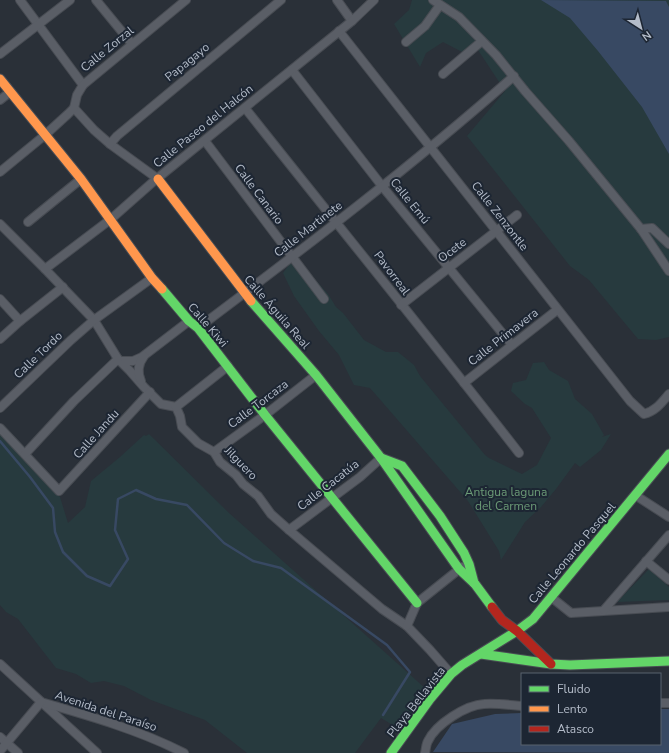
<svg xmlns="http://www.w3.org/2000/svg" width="669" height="753" font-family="'Nunito Sans',sans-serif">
<rect width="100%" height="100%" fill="#2a3038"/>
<g fill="#273a3e">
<polygon points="412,0 669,0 669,337 656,340 638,339 589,280 570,266 467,136 505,91 478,50 464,53 443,42 426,53 420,67 394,24 409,10"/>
<polygon points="291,262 307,270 328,294 336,307 343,313 364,340 386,352 398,352 414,365 420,376 485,455 489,458 522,474 537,465 551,438 532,408 525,404 511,391 513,383 526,380 533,363 544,362 549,370 568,381 575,399 592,414 604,435 602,437 611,434 601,450 580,467 575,463 556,489 541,507 525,522 501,560 499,551 468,501 370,388 354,385 339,355 319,331 294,296 283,273"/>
<polygon points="0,432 60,497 68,523 85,507 91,481 120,457 144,435 146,436 149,434 229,513 426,689 401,730 381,718 355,753 247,753 205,720 151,700 124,686 104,681 91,683 76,674 56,668 18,619 6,612 0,605"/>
<polygon points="649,569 669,587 669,600 617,602"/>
</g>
<g fill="#384963">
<polygon points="541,0 666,1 669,7 669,154 642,107 598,51 570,18"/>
<polygon points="660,709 669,709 669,753 433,752 452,724 495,714 522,713 522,744 660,744"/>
</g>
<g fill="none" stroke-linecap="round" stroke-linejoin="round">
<polyline stroke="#384963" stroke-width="2.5" points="0,441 30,477 53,508 55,532 63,552 87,576 110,586 128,559 115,530 118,499 136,490 156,499 187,505 224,543 253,561 281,568 387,645 410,672 383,715"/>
<defs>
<g id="street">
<polyline points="20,0 83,85"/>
<polyline points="96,0 132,44"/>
<polyline points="337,0 352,21"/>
<polyline points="433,0 459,17 496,55 525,91 569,141 641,229 669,271"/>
<path d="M339,31C436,154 532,278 630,401L644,414C656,411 662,402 669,394"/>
<polyline points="406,42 425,26 440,5"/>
<polyline points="0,54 70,0"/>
<polyline points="292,70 382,186 512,345"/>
<polyline points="443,74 482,41"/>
<polyline points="0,100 10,92"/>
<polyline points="74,108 94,130 110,144 158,179"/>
<path d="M245,108C336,223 429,337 519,453"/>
<polyline points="205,141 324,299"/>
<polyline points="110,144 117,136 281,0"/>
<polyline points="0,172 45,135 68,114 74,108 77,95 83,85 186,0"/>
<polyline points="28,222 81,179"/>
<polyline points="0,224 45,269 94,320 118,359 130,371 144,387 161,404 176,407 180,416 182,427 198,443 214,452 220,462 236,475 243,484 258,496 271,514 289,530 382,609 407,626 430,650 451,674"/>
<polyline points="641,229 652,228 669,244"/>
<polyline points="45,269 111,219 154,181 352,21 374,0"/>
<polyline points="0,299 20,321"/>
<polyline points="401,305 517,215"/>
<path d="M198,328C306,247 413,165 514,76"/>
<polyline points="0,339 20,321 63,287"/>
<polyline points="120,361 133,361 142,357 189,321"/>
<path d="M141,381C137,372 138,364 144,356"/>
<polyline points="464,383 557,310"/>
<polyline points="176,407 228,366"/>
<polyline points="0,408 71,340 94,320 152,278"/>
<polyline points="0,428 59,491 150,392"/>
<polyline points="214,452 265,415 316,375"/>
<polyline points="25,454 74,401 118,359"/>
<polyline points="635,495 669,517"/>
<polyline points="289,530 360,477 381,458"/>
<polyline points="646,561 669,580"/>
<polyline points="551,597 571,613 669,607"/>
<polyline points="604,610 669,535"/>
<polyline points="407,626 417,603 462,567"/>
<polyline points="0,664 97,753"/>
<path d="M41,702C90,716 139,730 184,753"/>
<polyline points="660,703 669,703"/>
<polyline points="0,737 18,753"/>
<polyline points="0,751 41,702"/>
<path d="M425,753C426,749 426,744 428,741C436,724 466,705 484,704C496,703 510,705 522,706"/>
</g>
<g id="fast">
<polyline points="162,289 189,321 198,328 265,415 417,603"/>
<polyline points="251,301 316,375 381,458 459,569 475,584 492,607"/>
<polyline points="381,458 402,466 440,516 464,553 469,564 474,583"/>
<polyline points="481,654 551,664 570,665 669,661"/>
<polyline points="391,753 430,699 451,674 462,665 517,631 533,619 669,454"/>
</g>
<g id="slow">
<polyline points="0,79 81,179 152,278 162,289"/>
<polyline points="158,179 251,301"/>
</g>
<polyline id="jam" points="492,607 502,620 517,631 551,664"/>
</defs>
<use href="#street" stroke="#484c53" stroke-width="10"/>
<use href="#fast" stroke="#484c53" stroke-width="11"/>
<use href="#slow" stroke="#484c53" stroke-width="11"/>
<use href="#jam" stroke="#484c53" stroke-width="11"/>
<use href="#street" stroke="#5a5e66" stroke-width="8"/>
<use href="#fast" stroke="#63d668" stroke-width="9"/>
<use href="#slow" stroke="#ff974d" stroke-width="9"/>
<use href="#jam" stroke="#b3261e" stroke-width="9"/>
</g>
<g text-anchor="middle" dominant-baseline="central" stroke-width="4" stroke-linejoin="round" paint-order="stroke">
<g font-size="12" fill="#b4bcc9" stroke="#1d2633">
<text transform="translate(107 49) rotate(-39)">Calle Zorzal</text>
<text transform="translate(187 62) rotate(-39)">Papagayo</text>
<text transform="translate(203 126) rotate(-39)">Calle Paseo del Halcón</text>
<text transform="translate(259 194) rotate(53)">Calle Canario</text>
<text transform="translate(410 201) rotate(51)">Calle Emú</text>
<text transform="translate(500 216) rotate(52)">Calle Zenzontle</text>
<text transform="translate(308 229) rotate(-38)">Calle Martinete</text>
<text transform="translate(452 250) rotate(-37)">Ocete</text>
<text transform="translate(392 273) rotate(53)">Pavorreal</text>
<text transform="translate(277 312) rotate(49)">Calle Águila Real</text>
<text transform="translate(208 325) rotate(49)">Calle Kiwi</text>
<text transform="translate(503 337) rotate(-38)">Calle Primavera</text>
<text transform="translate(38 355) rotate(-44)">Calle Tordo</text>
<text transform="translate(258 404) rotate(-37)">Calle Torcaza</text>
<text transform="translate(96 434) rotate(-48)">Calle Jandu</text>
<text transform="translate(241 463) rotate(46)">Jilguero</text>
<text transform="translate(328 485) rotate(-38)">Calle Cacatúa</text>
<text transform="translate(572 553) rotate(-50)">Calle Leonardo Pasquel</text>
<text transform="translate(416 702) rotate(-52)">Playa Bellavista</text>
<text transform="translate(106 711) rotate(18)">Avenida del Paraíso</text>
</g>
<g font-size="12" fill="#6b9a76" stroke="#1d2633">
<text x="506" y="492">Antigua laguna<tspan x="506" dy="14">del Carmen</tspan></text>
</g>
</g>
<rect x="521" y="673" width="140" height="72" fill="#1d2633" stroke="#59626f"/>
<rect x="529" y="686" width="20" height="6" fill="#63d668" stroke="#59626f"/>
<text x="557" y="693" font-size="12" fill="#b4bcc9">Fluido</text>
<rect x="529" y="706" width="20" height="6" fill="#ff974d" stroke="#59626f"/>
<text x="557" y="713" font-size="12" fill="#b4bcc9">Lento</text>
<rect x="529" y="726" width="20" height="6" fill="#b3261e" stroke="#59626f"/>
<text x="557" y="733" font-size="12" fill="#b4bcc9">Atasco</text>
<g transform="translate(641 28) rotate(144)" stroke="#1d2633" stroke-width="3" paint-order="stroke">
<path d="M0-3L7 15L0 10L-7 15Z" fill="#b4bcc9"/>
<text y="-6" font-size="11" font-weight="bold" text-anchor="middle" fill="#b4bcc9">N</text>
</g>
</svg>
